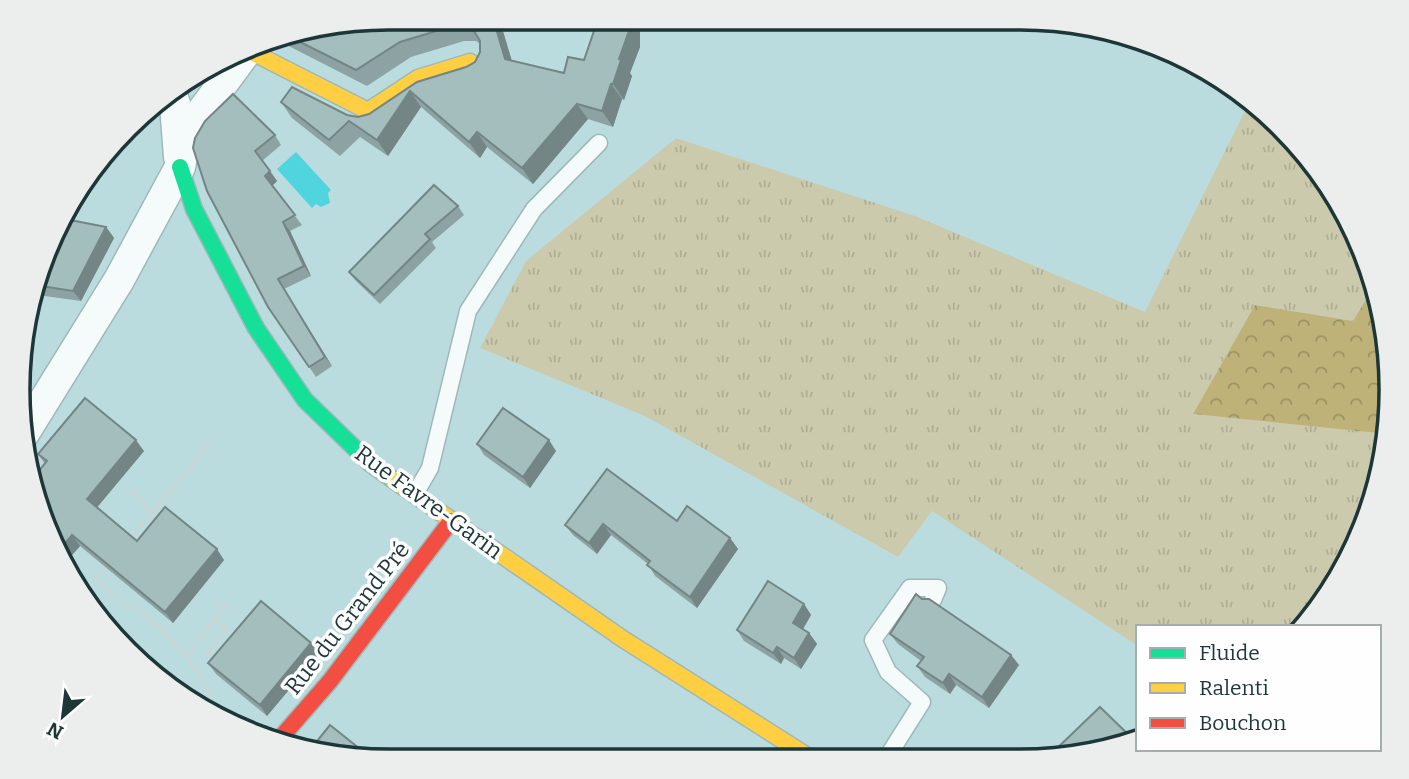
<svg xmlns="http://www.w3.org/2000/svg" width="1409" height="779" font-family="Bitter,serif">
<defs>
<pattern id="grass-tufts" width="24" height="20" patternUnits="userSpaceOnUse" patternTransform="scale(1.75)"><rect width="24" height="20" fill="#cccaac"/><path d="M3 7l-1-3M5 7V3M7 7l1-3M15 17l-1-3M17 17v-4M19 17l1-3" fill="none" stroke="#afae95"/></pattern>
<pattern id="forest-crowns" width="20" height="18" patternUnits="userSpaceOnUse" patternTransform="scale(1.75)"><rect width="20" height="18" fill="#beb279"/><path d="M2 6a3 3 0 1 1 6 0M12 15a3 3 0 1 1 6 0" fill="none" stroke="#9a9264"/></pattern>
</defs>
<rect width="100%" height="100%" fill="#bbdcdf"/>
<polygon fill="url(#grass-tufts)" points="1248,105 1315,163 1375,285 1353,321 1255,305 1193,414 1388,434 1341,576 1302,627 1138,627 1138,646 932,511 898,557 645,416 480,348 526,261 676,138 915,216 1145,312"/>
<polygon fill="url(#forest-crowns)" points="1375,285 1379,294 1388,434 1193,414 1255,305 1353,321"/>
<polygon fill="#50d4dd" points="296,152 331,190 328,193 330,203 321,207 316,204 312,208 277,169"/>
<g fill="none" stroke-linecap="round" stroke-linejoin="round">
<defs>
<g id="lane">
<polyline points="415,494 430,468 468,311 534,209 599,143"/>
<polyline points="886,759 922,702 888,672 873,640 910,588 938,588 933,600"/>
</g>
<g id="street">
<polyline points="170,91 175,104 179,157"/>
<polyline points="23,435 119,280 180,167 185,142 203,110 249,48"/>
</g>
<polyline id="fast" points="180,167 194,209 256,328 305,400 371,464 392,479"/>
<g id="slow">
<polyline points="248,50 368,111 418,78 470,62"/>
<polyline points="392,479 623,639 812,759"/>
</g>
<polyline id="jam" points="277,742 330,681 451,521"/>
</defs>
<use href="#lane" stroke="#9eb8ba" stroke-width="19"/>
<use href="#street" stroke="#9eb8ba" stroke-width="33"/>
<use href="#fast" stroke="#9eb8ba" stroke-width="19"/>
<use href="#slow" stroke="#9eb8ba" stroke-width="19"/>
<use href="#jam" stroke="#9eb8ba" stroke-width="19"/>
<g stroke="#cbd5d6" stroke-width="4.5" stroke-dasharray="5 3.5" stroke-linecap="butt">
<polyline points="131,492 153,512"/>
<polyline points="130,540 209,445"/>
<path d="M109,565L96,579L128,607L138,608C176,644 203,666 219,718"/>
<polyline points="186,654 225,607 212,599"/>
<polyline points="215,659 208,654 227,628 215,620"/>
</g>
<use href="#lane" stroke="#f5fafa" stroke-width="16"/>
<use href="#street" stroke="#f5fafa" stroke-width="30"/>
<use href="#fast" stroke="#16e098" stroke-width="16"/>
<use href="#slow" stroke="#ffcf43" stroke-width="16"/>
<use href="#jam" stroke="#f24e42" stroke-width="16"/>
</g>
<g fill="#8da3a3">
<polygon points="408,18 499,18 512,61 564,73 584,60 596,25 596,18 640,18 640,47 630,73 632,76 624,100 622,99 613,127 588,119 533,184 487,147 480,158 421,107 388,156 360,137 340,156 292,118 281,102 358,117 369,114 417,82 466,67 475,62 480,52 480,44 476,41 464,41 411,57 367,86 271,37 377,20 384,26"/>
<polygon points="275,135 281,145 262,161 277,181 272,186 302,225 290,231 311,276 284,289 332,366 316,377 268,307 193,148"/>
<polygon points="458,206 464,215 432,242 436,248 380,304 355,280 349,272"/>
<polygon points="61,226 106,227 114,238 81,301 30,294"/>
<polygon points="477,444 556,451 530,488 484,455"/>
<polygon points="144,451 97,507 137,541 224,560 173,623 80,546 65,563 45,464 38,454"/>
<polygon points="677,521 730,538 738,549 697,608 655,576 648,564 611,535 597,554 573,535 565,525"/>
<polygon points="922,599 1011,655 1019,665 989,708 956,685 950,694 925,677 917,666 921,661 898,644 890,634"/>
<polygon points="804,604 811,615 803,629 809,633 817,644 801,669 784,658 781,664 744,641 737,630"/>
<polygon points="311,643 319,654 267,716 216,674 208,663"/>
</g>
<g fill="#738584">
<polygon points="493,18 499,18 516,75 505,59"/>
<polygon points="629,18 640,18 640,47 630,73 632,76 624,100 613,84"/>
<polygon points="380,21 391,36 377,29"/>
<polygon points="611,84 622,99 613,127 602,111"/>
<polygon points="410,91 421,107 388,156 377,140"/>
<polygon points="577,104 588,119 533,184 522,168"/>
<polygon points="477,132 487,147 480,158 469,142"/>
<polygon points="270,171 277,181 272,186 265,176"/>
<polygon points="283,222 290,231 311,276 304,266"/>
<polygon points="106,227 114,238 81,301 73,291"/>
<polygon points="278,279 284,289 332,366 325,357"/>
<polygon points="136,440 144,451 95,510 87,499"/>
<polygon points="549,440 556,451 530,488 523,477"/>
<polygon points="603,524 611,535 597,554 589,543"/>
<polygon points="72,535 80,546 65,563 58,552"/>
<polygon points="730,538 738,549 697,608 690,597"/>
<polygon points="217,549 224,560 173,623 165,612"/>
<polygon points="804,604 811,615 800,634 793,623"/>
<polygon points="809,633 817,644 801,669 794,658"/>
<polygon points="311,643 319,654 267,716 260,705"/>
<polygon points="777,647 784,658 781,664 773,653"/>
<polygon points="1011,655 1019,665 989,708 982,697"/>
<polygon points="949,674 956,685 950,694 943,683"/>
</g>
<g fill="#a4bebd" stroke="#738584" stroke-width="2">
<polygon points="408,18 493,18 505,59 564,73 568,57 584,60 596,25 596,18 629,18 629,31 619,59 621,60 613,84 611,84 602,111 577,104 522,168 477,132 469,142 410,91 377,140 349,121 329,140 281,102 292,87 347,115 358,117 369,114 417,82 466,67 475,62 480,52 480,41 474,31 465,25 453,26 400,42 356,70 286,35 377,20 380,21 377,29"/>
<polygon points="233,94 275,135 255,151 270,171 265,176 295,215 283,222 304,266 278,279 325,357 309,367 268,307 207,191 193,148 195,138 205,121"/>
<polygon points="434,185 458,206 425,234 430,239 374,295 349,272"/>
<polygon points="65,219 106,227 73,291 34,285"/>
<polygon points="85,398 136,440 87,499 137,541 165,507 217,549 165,612 72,535 58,552 46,531 33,478 47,461 38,454"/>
<polygon points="503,408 549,440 523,477 477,444"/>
<polygon points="607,469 677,521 687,506 730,538 690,597 647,565 650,561 603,524 589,543 565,525"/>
<polygon points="768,581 804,604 793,623 809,633 794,658 777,647 773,653 737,630"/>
<polygon points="916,594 922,599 929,599 1011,655 982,697 949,674 943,683 917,666 924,657 890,634"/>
<polygon points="261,601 311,643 260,705 208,663"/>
<polygon points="1100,707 1136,742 1068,758 1057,758 1052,753"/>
<polygon points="330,725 375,761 366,761 309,751"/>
</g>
<g text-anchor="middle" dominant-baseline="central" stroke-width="7" stroke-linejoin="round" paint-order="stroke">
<g font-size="23" fill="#1d3637" stroke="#fdfefd">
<text transform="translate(429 502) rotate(36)">Rue Favre-Garin</text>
<text transform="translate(347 618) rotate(-52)">Rue du Grand Pré</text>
</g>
</g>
<path d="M0 0H1409V779H0ZM389 30H1020A359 359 0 0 1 1379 389V390A359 359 0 0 1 1020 749H389A359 359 0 0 1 30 390V389A359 359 0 0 1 389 30Z" fill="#ebeeed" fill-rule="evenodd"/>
<path fill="none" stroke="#1d3637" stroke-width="3.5" d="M389 30H1020A359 359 0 0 1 1379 389V390A359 359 0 0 1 1020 749H389A359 359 0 0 1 30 390V389A359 359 0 0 1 389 30Z"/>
<rect x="1136" y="625" width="245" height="126" fill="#fdfefd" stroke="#a3aeae" stroke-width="2"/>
<rect x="1150" y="648" width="35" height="10" fill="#16e098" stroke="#a3aeae" stroke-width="2"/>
<text x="1199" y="660" font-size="21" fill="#1d3637">Fluide</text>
<rect x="1150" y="683" width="35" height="10" fill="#ffcf43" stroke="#a3aeae" stroke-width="2"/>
<text x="1199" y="695" font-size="21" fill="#1d3637">Ralenti</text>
<rect x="1150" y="718" width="35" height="10" fill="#f24e42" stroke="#a3aeae" stroke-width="2"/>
<text x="1199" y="730" font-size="21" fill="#1d3637">Bouchon</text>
<g transform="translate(63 716) rotate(208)" stroke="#fdfefd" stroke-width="5" paint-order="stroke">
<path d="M0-5L12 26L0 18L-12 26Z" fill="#1d3637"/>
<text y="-10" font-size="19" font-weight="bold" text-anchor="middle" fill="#1d3637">N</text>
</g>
</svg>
